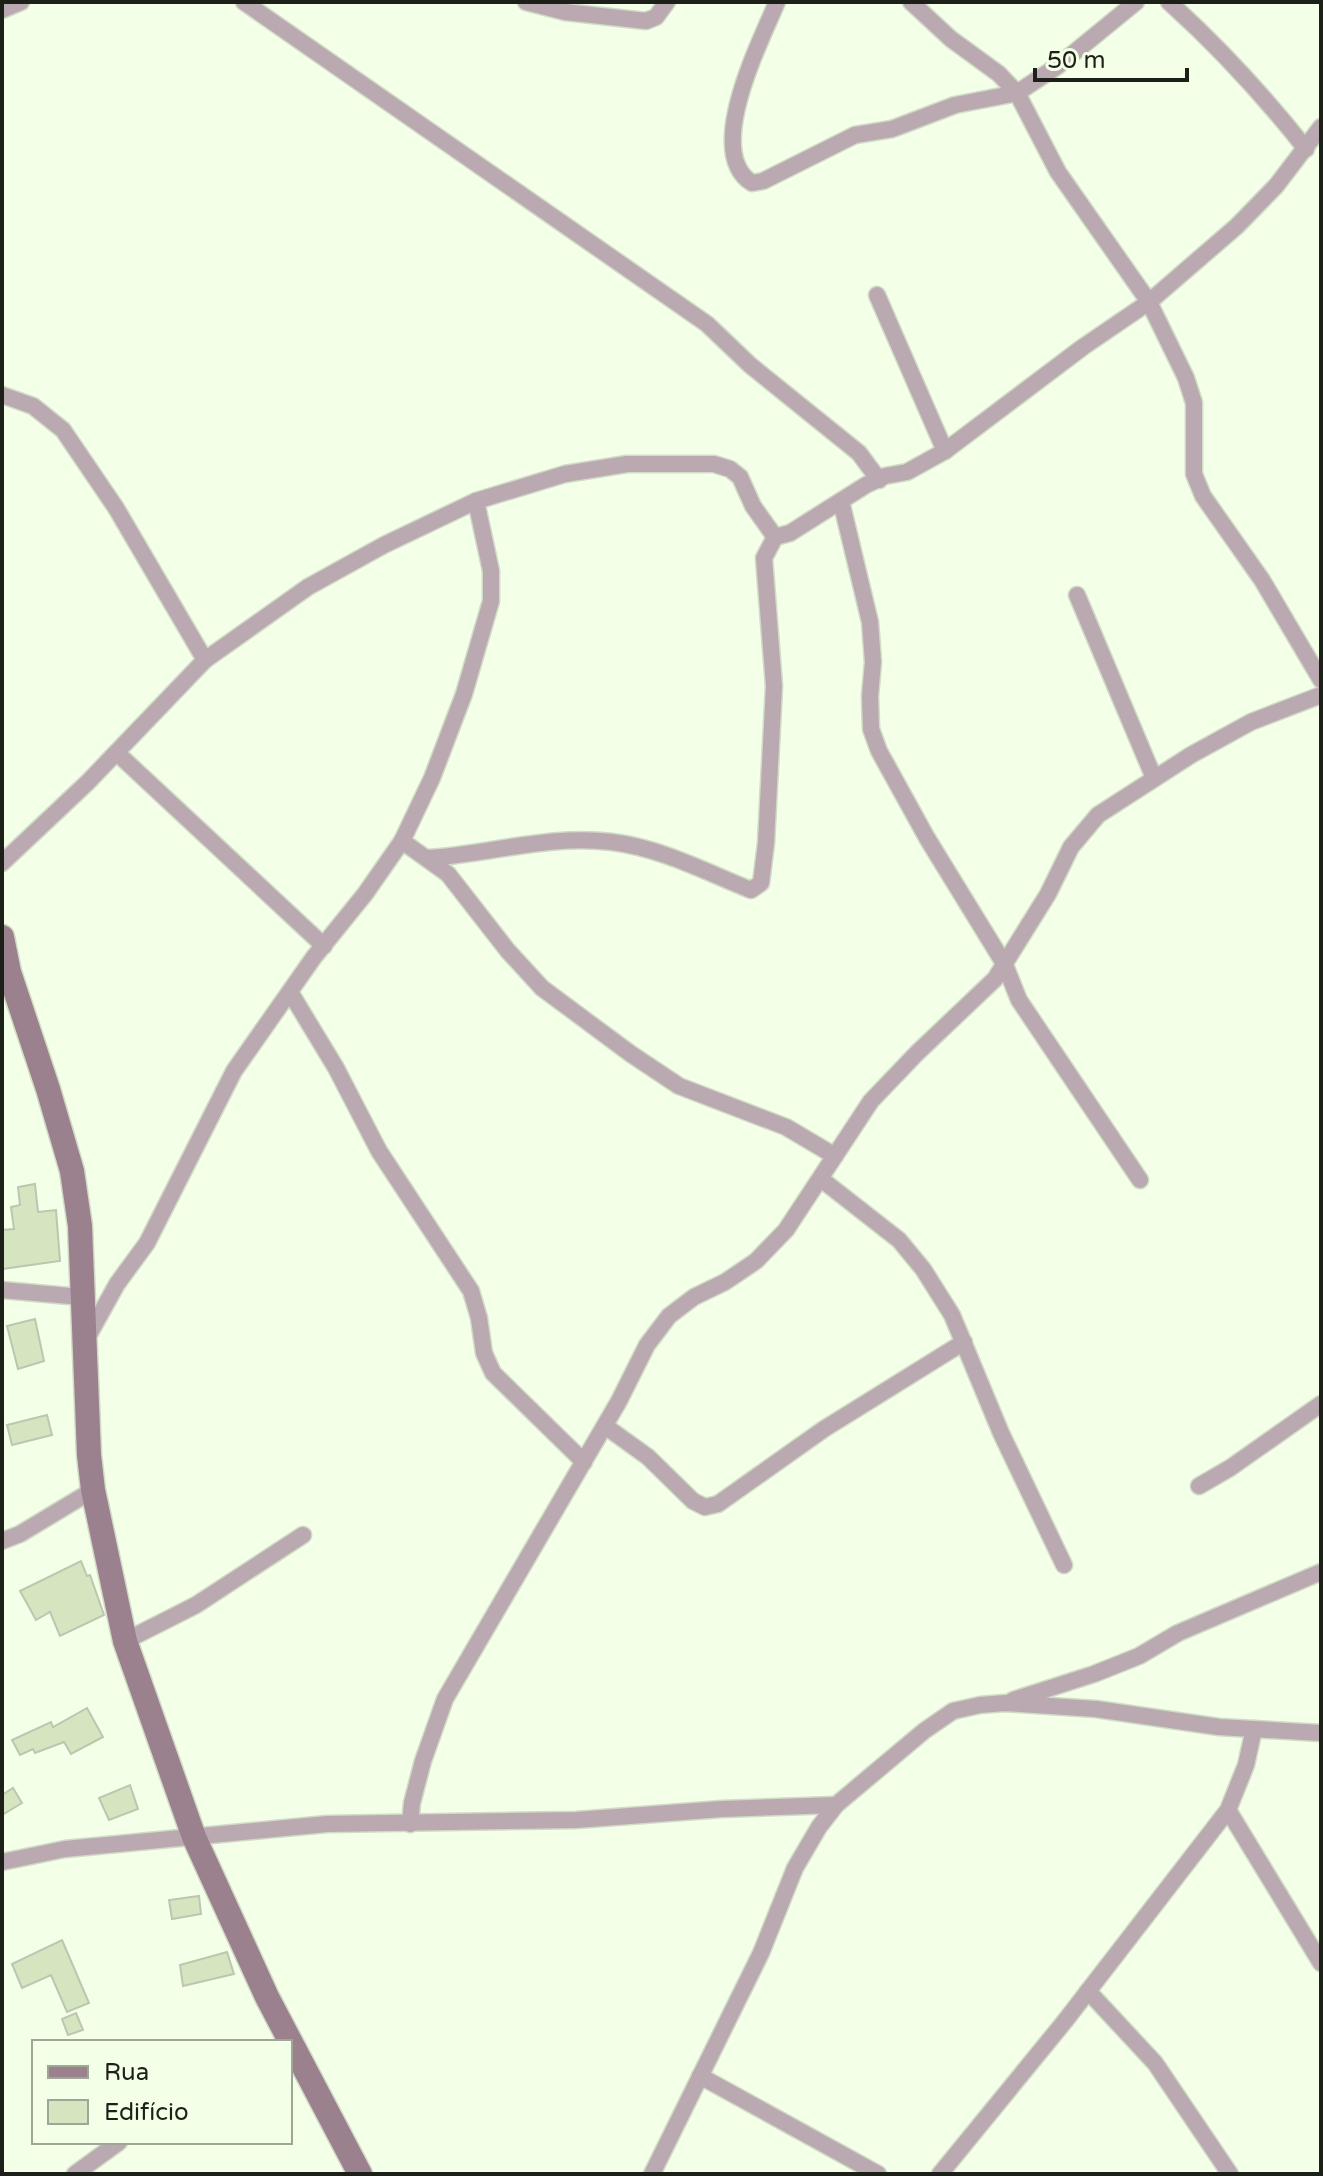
<svg xmlns="http://www.w3.org/2000/svg" width="1323" height="2176" font-family="'Varela Round',sans-serif">
<rect width="100%" height="100%" fill="#f4ffe8"/>
<g fill="#d4e5bf" stroke="#bcc6b0" stroke-width="2">
<polygon points="35,1184 38,1212 56,1210 60,1261 2,1269 2,1230 14,1229 11,1207 20,1205 18,1187"/>
<polygon points="35,1319 44,1361 18,1369 7,1326"/>
<polygon points="47,1415 52,1435 12,1445 7,1425"/>
<polygon points="81,1561 87,1576 90,1575 104,1615 60,1636 50,1612 36,1620 20,1591"/>
<polygon points="87,1708 103,1737 71,1754 64,1742 35,1753 33,1749 20,1755 12,1740 51,1722 53,1727"/>
<polygon points="130,1785 138,1809 109,1820 99,1798"/>
<polygon points="13,1788 22,1803 2,1815 2,1795"/>
<polygon points="199,1896 201,1914 172,1919 169,1900"/>
<polygon points="62,1940 89,2003 67,2012 51,1975 22,1988 12,1964"/>
<polygon points="227,1952 234,1974 183,1986 180,1965"/>
<polygon points="76,2013 83,2030 68,2035 62,2019"/>
</g>
<g fill="none" stroke-linecap="round" stroke-linejoin="round">
<defs>
<g id="street">
<polyline points="244,2 707,324 750,365 859,453 879,480"/>
<polyline points="526,2 565,12 646,21 656,17 667,2"/>
<path d="M777,2C761,41 703,152 752,183L763,181L855,135L892,129L955,105L1017,93L1059,65L1136,2"/>
<polyline points="911,2 951,39 999,74 1017,93 1058,172 1149,302 1186,378 1194,403 1194,474 1203,496 1262,580 1321,680"/>
<path d="M1169,2C1219,47 1264,96 1306,149"/>
<polyline points="2,10 21,2"/>
<polyline points="877,295 945,451"/>
<polyline points="2,395 33,406 63,430 116,508 205,660"/>
<polyline points="841,501 870,622 873,662 870,696 871,729 879,751 927,838 1005,965 1019,1000 1140,1180"/>
<polyline points="775,537 790,533 866,485 885,476 907,472 945,451 1083,347 1149,302 1237,226 1276,186 1321,127"/>
<polyline points="1077,595 1154,778"/>
<polyline points="117,753 324,946"/>
<polyline points="402,841 448,874 508,951 542,988 631,1054 679,1086 786,1127 835,1156"/>
<path d="M2,863L88,782L205,660L308,587L384,545L476,501L565,474L627,464H714L730,469L740,477L753,506L775,537L764,558L774,686L766,843L761,883L751,890C706,872 661,848 612,842C551,834 490,854 429,858"/>
<polyline points="290,992 336,1068 379,1151 471,1291 479,1318 484,1353 493,1373 584,1462"/>
<polyline points="821,1179 899,1240 923,1269 952,1315 1001,1433 1064,1565"/>
<polyline points="2,1290 81,1297"/>
<polyline points="86,1340 117,1284 147,1243 234,1071 314,957 365,894 402,841 432,778 464,694 491,601 491,571 476,501"/>
<polyline points="605,1426 648,1457 693,1501 705,1507 718,1504 824,1429 964,1342"/>
<polyline points="1199,1486 1230,1468 1321,1404"/>
<polyline points="2,1541 20,1534 93,1490"/>
<polyline points="125,1641 196,1605 303,1535"/>
<polyline points="1013,1700 1094,1674 1139,1656 1178,1633 1321,1572"/>
<polyline points="1228,1810 1321,1963"/>
<polyline points="410,1824 412,1803 423,1761 445,1699 619,1401 647,1345 669,1316 694,1297 725,1282 756,1261 786,1230 871,1101 917,1053 995,979 1048,894 1071,847 1098,815 1191,755 1251,722 1321,695"/>
<polyline points="2,1862 65,1849 327,1824 576,1820 722,1809 836,1805"/>
<polyline points="1088,1991 1155,2063 1230,2174"/>
<polyline points="700,2076 878,2174"/>
<polyline points="75,2174 119,2142"/>
<polyline points="652,2174 761,1953 795,1868 819,1827 836,1805 924,1731 953,1711 980,1705 1005,1703 1096,1709 1219,1727 1321,1733"/>
<polyline points="940,2174 1065,2021 1228,1810 1246,1765 1254,1729"/>
</g>
<polyline id="secondary" points="2,937 9,972 48,1089 72,1171 80,1226 89,1455 93,1490 125,1641 194,1837 267,1997 360,2174"/>
</defs>
<use href="#street" stroke="#d1dbc7" stroke-width="19"/>
<use href="#secondary" stroke="#d1dbc7" stroke-width="27"/>
<use href="#street" stroke="#bba9b2" stroke-width="16"/>
<use href="#secondary" stroke="#9b818e" stroke-width="24"/>
</g>
<rect width="1323" height="2176" fill="none" stroke="#1c2018" stroke-width="8"/>
<rect x="32" y="2040" width="260" height="104" fill="#f4ffe8" stroke="#9ea695" stroke-width="2"/>
<rect x="48" y="2066" width="40" height="12" fill="#9b818e" stroke="#9ea695" stroke-width="2"/>
<text x="104" y="2080" font-size="24" fill="#1c2018">Rua</text>
<rect x="48" y="2100" width="40" height="24" fill="#d4e5bf" stroke="#9ea695" stroke-width="2"/>
<text x="104" y="2120" font-size="24" fill="#1c2018">Edifício</text>
<path d="M1035 68v12h152v-12" fill="none" stroke="#1c2018" stroke-width="4"/>
<text x="1047" y="68" font-size="24" fill="#1c2018" stroke="#f4ffe8" stroke-width="6" paint-order="stroke">50 m</text>
</svg>
